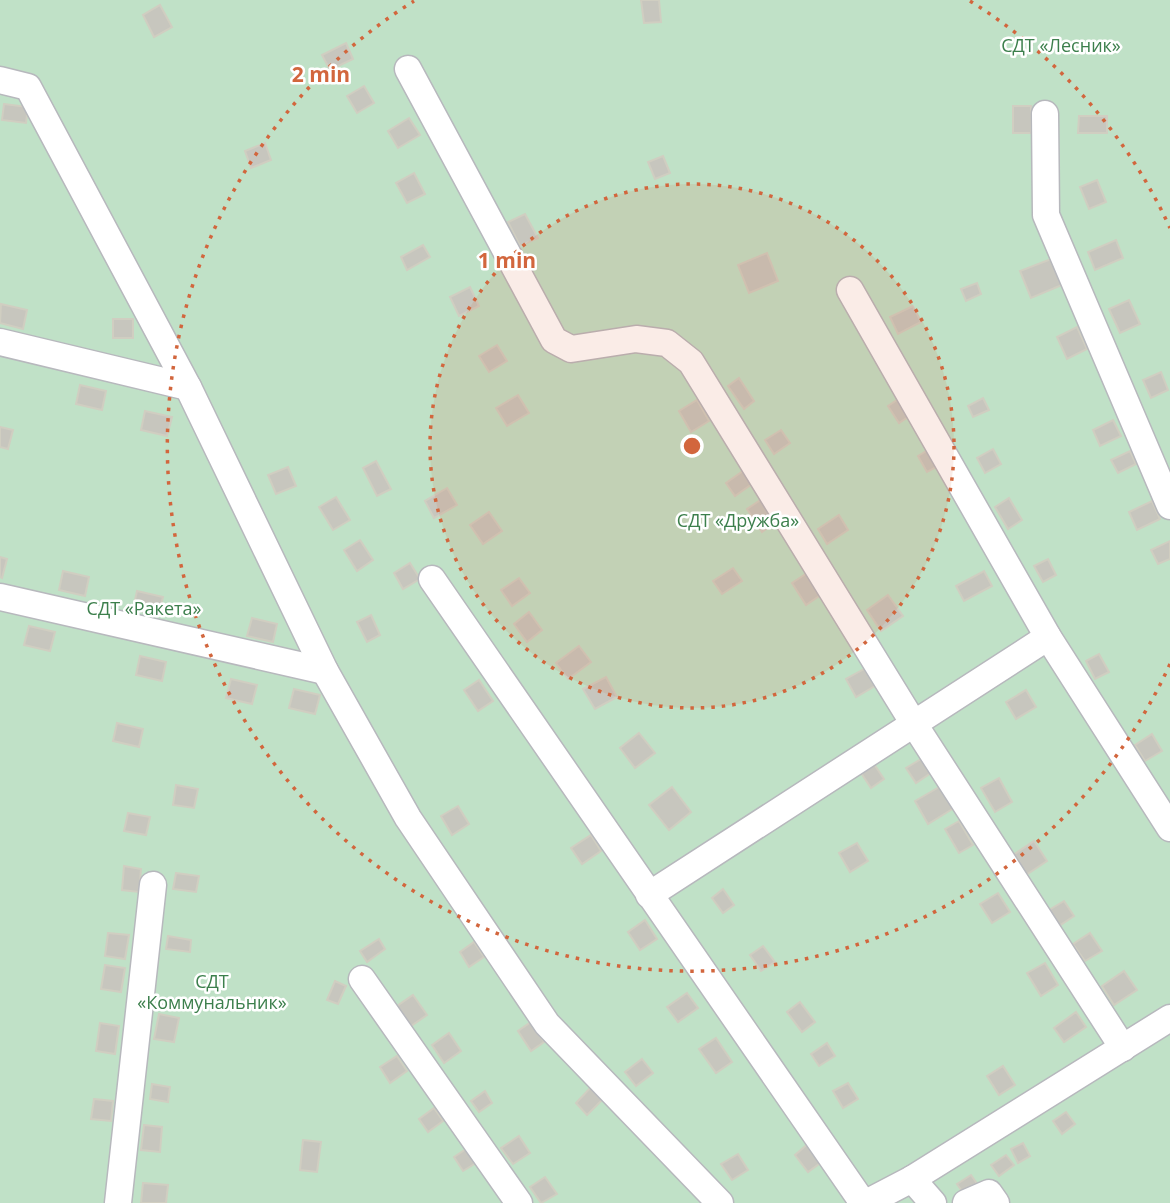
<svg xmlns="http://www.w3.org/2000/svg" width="1170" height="1203" font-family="'Open Sans',sans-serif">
<rect width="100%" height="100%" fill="#ecebe2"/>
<rect fill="#c0e1c7" x="0" y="0" width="1170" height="1203"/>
<g fill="#c7c6be" stroke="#d0cec1" stroke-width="2">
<polygon points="641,0 659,0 661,22 644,23"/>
<polygon points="160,5 172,27 154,37 143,15"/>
<polygon points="346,43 353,59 330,70 322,55"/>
<polygon points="364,86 374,103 357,113 347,96"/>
<polygon points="4,104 28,107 26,123 2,120"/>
<rect x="1013" y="106" width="18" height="27"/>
<polygon points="1079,116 1107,116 1107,133 1078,133"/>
<polygon points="409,118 420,135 398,148 388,131"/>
<polygon points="265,143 271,160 251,168 245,151"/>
<polygon points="663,156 670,173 655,179 648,162"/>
<polygon points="414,173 425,194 407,203 396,183"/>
<polygon points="1097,180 1106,202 1089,209 1080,187"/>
<polygon points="525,214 538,238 520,246 508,222"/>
<polygon points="1116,240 1123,258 1095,270 1088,252"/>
<polygon points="423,245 430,257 407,270 401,257"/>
<polygon points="767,253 778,281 749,293 738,265"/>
<polygon points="1051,259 1062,285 1031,298 1020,271"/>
<polygon points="977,283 981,294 966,301 961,289"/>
<polygon points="470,287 479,306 459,316 450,297"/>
<polygon points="1129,300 1140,324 1120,333 1109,309"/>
<polygon points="1,304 27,310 23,329 0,323"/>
<polygon points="913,306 921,322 898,334 890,317"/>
<rect x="113" y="319" width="20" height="19"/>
<polygon points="1077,327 1087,349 1067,359 1057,337"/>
<polygon points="497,345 507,361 489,372 479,356"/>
<polygon points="1161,372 1168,390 1151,398 1143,380"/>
<polygon points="739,378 754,401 744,409 728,386"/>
<polygon points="80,385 106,391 102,410 76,404"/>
<polygon points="906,394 917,411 899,423 888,406"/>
<polygon points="518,395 529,413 507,426 496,408"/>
<polygon points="983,398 989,410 973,417 968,406"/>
<polygon points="697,400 709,421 691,432 679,411"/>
<polygon points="145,411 172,417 167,436 141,430"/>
<polygon points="1113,420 1121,436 1100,446 1093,430"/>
<polygon points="0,427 13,430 8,449 0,447"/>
<polygon points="781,430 790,443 774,454 765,440"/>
<polygon points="933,447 942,464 927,472 918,456"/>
<polygon points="993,449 1001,464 985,473 977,458"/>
<polygon points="1130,451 1136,464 1118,473 1111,460"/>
<polygon points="376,461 391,489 377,496 363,468"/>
<polygon points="288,467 296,486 276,494 268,475"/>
<polygon points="743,471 752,484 735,496 726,483"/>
<polygon points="447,488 457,505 434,518 425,501"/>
<polygon points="336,497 350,520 333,530 319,507"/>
<polygon points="1009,498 1022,520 1008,529 995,507"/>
<polygon points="762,499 777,521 762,532 747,509"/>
<polygon points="1152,501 1160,519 1137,530 1129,512"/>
<polygon points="489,512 502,531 483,544 470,525"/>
<polygon points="839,515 848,530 827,544 818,529"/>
<polygon points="360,540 373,560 357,571 344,550"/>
<polygon points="1170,541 1170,559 1158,564 1151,550"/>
<polygon points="0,557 7,559 2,578 0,577"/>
<polygon points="1048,559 1056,575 1043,582 1034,566"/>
<polygon points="410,563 420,579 403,589 394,573"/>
<polygon points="733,568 742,581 722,594 713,581"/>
<polygon points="63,571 89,577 85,596 59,590"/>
<polygon points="810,571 825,592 806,605 792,583"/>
<polygon points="984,571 992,586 964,601 956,586"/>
<polygon points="519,578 530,593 512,606 501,590"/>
<polygon points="137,591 163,597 158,616 133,609"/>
<polygon points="888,595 903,616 881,631 867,610"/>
<polygon points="529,612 542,630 527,642 514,624"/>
<polygon points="371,615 380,635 367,642 357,622"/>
<polygon points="252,618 277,624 273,642 247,636"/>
<polygon points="29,626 55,632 50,651 24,645"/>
<polygon points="579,646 591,662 568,679 556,663"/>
<polygon points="1099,654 1109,672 1095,679 1086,661"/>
<polygon points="140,656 166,662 162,681 136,675"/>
<polygon points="864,669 875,686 856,697 846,679"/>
<polygon points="606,677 617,697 595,709 583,689"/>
<polygon points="231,679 257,685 252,704 226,698"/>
<polygon points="479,680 493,701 478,711 464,690"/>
<polygon points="294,689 320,695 315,714 289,708"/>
<polygon points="1026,690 1036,707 1016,719 1006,702"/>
<polygon points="117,723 143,729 139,747 113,741"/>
<polygon points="639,733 655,753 635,768 620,748"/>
<polygon points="1152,734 1162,751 1145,761 1135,745"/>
<polygon points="921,759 931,773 916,783 906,768"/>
<polygon points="874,764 884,779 871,788 861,773"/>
<polygon points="999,778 1012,802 995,812 981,788"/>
<polygon points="176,785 198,789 194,808 173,805"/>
<polygon points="941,786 954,808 928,824 915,801"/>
<polygon points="672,787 691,812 669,830 649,805"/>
<polygon points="458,806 469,824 452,835 441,816"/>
<polygon points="128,813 150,817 146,835 124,831"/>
<polygon points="959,821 973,845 959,853 945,829"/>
<polygon points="591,835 601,851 582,864 571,848"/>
<polygon points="1034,841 1047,861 1026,875 1013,855"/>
<polygon points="857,843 868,861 850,872 839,853"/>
<polygon points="124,866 141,869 139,892 122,890"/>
<polygon points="176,873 199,876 196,892 173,889"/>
<polygon points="723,889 734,905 723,913 712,898"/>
<polygon points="998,893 1010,912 992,923 980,904"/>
<polygon points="1064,901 1074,916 1059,926 1049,910"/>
<polygon points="645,920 657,939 640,950 628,932"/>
<polygon points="108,933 129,935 125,959 105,956"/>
<polygon points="1090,933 1102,951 1085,961 1073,944"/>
<polygon points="168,936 191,940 190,952 166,949"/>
<polygon points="379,939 385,949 367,962 360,951"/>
<polygon points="474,942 484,957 469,967 460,952"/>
<polygon points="763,946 775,962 761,971 750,955"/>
<polygon points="1045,963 1058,985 1041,996 1027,973"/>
<polygon points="105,965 125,968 121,992 101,989"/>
<polygon points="1124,971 1137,990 1114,1005 1102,986"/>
<polygon points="335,981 346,986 338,1004 327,1000"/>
<polygon points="687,993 698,1008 678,1022 667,1007"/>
<polygon points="413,995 427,1015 411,1026 397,1006"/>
<polygon points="800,1002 815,1022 802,1032 787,1012"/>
<polygon points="1076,1012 1086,1027 1064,1042 1054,1028"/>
<polygon points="159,1014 179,1018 174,1042 154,1039"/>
<polygon points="531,1022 544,1042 531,1051 518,1031"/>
<polygon points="100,1023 119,1026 115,1054 96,1051"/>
<polygon points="449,1033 461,1051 444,1063 432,1045"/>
<polygon points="716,1038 732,1062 716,1073 699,1049"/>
<polygon points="827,1043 835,1056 819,1066 811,1054"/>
<polygon points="397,1056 407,1071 390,1083 380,1067"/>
<polygon points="642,1059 653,1073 636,1086 625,1072"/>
<polygon points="1003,1066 1015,1085 999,1095 987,1076"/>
<polygon points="848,1083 858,1099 843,1108 833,1091"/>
<polygon points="152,1084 170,1087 168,1102 150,1099"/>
<polygon points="594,1084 606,1096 587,1115 576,1103"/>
<polygon points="485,1091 492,1103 479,1112 471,1101"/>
<polygon points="94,1099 113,1101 111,1121 91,1119"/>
<polygon points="434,1108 443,1121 428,1132 419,1119"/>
<polygon points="1066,1112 1075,1124 1062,1134 1053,1121"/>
<polygon points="144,1125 162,1127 160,1152 141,1150"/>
<polygon points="519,1136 530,1153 513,1164 501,1148"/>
<polygon points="303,1140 321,1142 317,1172 300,1170"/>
<polygon points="809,1143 823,1161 808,1172 795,1155"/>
<polygon points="1023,1143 1030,1156 1018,1163 1011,1149"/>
<polygon points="466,1149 476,1163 463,1171 454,1157"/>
<polygon points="738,1154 748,1170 732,1180 721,1164"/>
<polygon points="1006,1155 1014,1165 999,1176 991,1165"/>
<polygon points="971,1175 978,1185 964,1194 957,1184"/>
<polygon points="545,1177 557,1194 541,1203 530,1187"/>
<polygon points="143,1183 168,1185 166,1203 141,1203"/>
</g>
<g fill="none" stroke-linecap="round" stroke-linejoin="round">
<defs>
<g id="minor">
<polyline points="408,69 554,340 571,349 636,339 667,343 691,362 914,724 1123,1048"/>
<polyline points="0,80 28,87 188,387 325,671 408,818 547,1024 720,1203"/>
<polyline points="1045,114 1046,215 1170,506"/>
<polyline points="850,290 1048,637 1170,828"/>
<polyline points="0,342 188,387"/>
<polyline points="432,579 863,1203"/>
<polyline points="0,597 325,671"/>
<polyline points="649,895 1048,637"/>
<polyline points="362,979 519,1203"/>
<polyline points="912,1179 933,1203"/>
<polyline points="118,1203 153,885"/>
<polyline points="866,1203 912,1179 1170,1018"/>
<polyline points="966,1203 989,1193 996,1203"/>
</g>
</defs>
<use href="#minor" stroke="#b7b8bd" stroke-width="29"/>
<use href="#minor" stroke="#fff" stroke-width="26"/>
</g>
<circle cx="692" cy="446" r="262" fill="#d2663d" fill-opacity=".12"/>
<g fill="none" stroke="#d2663d" stroke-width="3.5" stroke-dasharray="3.5 7">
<circle cx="692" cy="446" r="262"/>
<path d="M1170 664A525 525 0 1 1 414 1M970 1A525 525 0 0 1 1170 228"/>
</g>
<g text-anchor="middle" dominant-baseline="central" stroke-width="5" stroke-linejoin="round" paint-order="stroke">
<g font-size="18" fill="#3c7f4c" stroke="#fff">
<text x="1061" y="45">СДТ «Лесник»</text>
<text x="738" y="520">СДТ «Дружба»</text>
<text x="144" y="608">СДТ «Ракета»</text>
<text x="212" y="981">СДТ<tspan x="212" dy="21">«Коммунальник»</tspan></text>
</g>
</g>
<circle cx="692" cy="446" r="10" fill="#d2663d" stroke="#fff" stroke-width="3.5"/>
<g font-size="21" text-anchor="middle" font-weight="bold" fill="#d2663d" stroke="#fff" stroke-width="5" stroke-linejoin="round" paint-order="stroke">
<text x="321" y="82">2 min</text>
<text x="507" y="268">1 min</text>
</g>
</svg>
